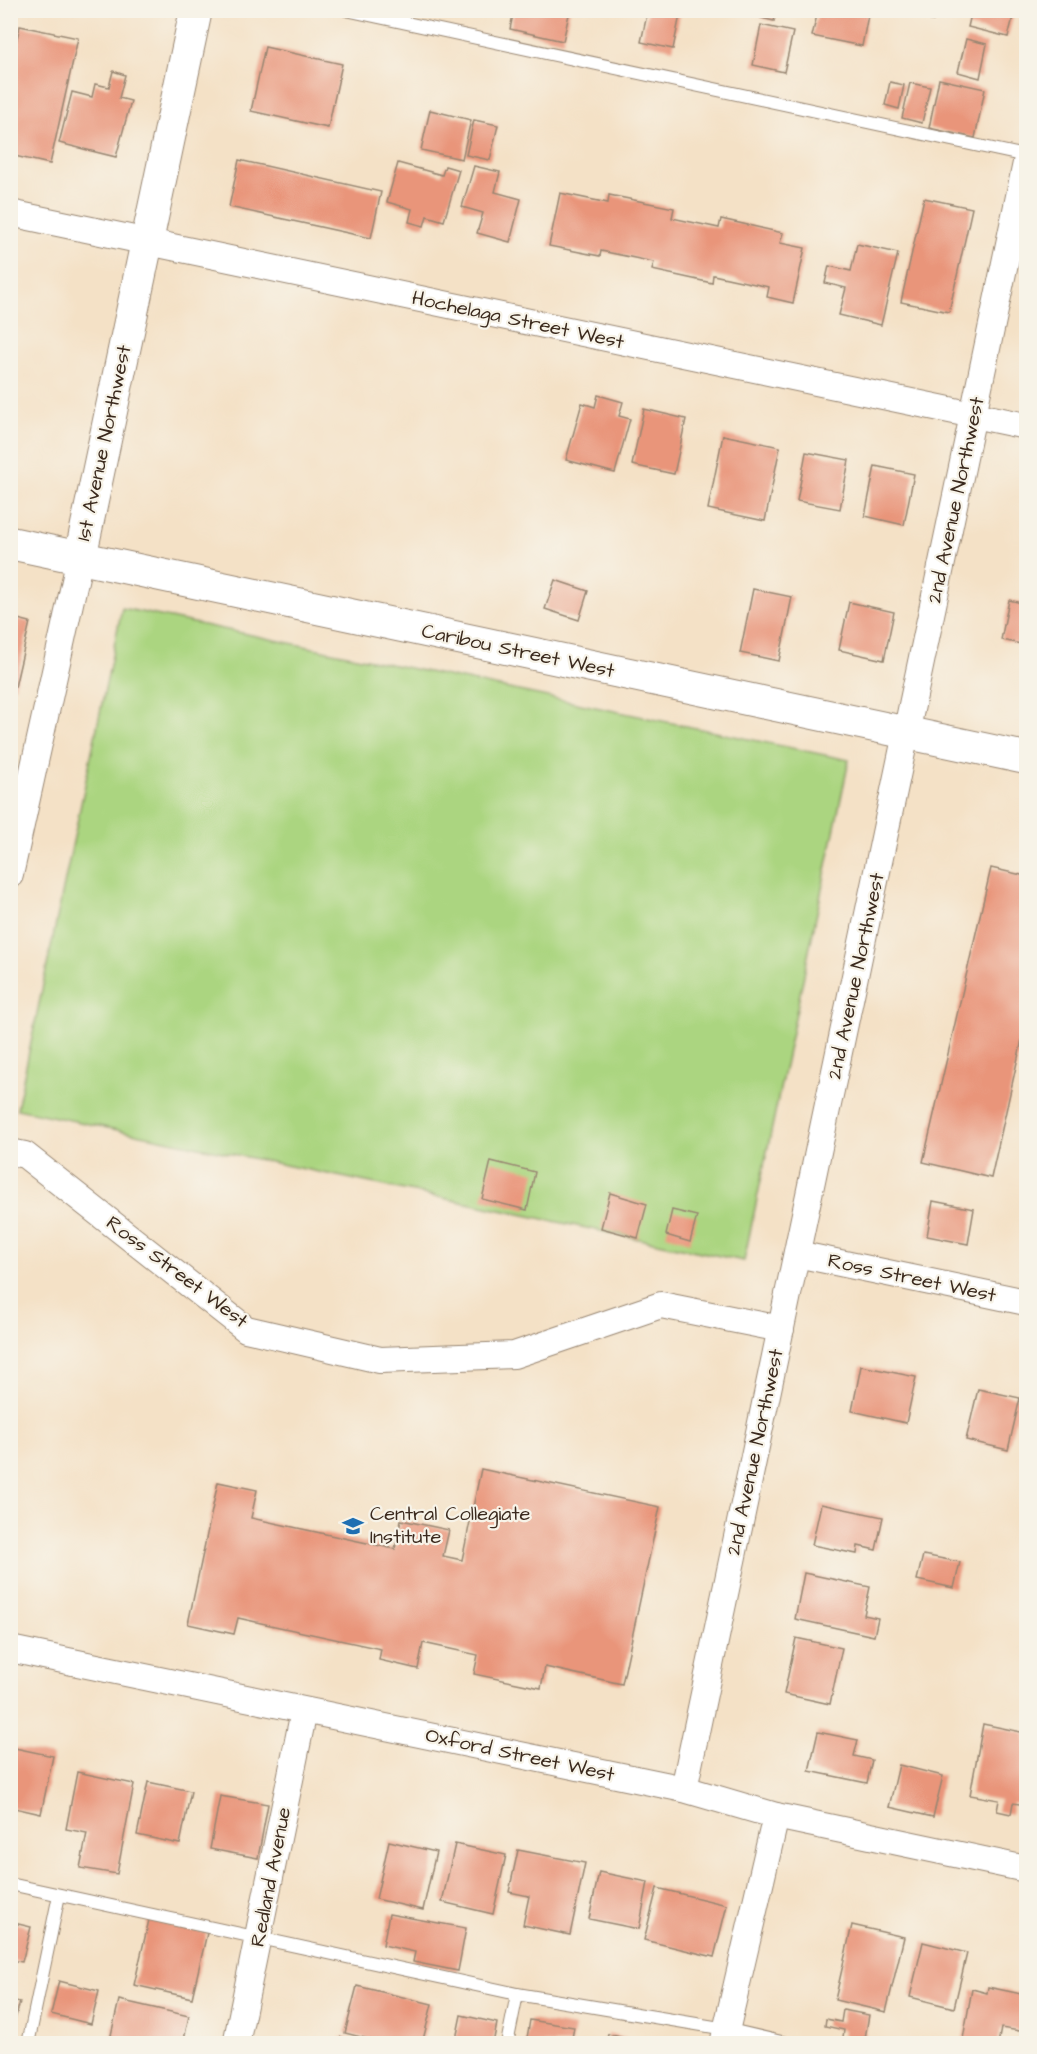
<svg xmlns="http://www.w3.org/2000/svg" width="1037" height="2054" font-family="'Architects Daughter',sans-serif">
<rect width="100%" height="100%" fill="#f7f3e8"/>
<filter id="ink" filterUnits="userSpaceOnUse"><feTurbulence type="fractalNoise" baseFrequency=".0167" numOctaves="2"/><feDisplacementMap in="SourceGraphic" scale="12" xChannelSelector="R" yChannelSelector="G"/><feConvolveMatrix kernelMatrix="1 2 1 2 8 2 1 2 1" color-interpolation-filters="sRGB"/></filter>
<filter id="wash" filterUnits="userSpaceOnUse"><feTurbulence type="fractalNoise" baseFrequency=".008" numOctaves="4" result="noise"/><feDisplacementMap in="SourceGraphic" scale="24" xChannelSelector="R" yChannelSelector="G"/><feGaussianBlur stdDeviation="1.35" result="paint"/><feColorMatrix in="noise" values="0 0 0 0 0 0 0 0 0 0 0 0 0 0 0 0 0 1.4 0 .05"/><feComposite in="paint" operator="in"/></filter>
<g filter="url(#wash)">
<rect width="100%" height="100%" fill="#f4e1c6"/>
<polygon fill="#abd580" stroke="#73804f" stroke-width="1.5" points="122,608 849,760 744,1261 17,1109"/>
<g id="blocks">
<g fill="#e9957a">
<polygon points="514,10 570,10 563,41 510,29"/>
<polygon points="648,10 681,10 673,49 641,42"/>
<polygon points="763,10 777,10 774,21 761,18"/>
<polygon points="810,10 869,10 862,46 812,36 817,15 809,13"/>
<polygon points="895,10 935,10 933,21 894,13"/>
<polygon points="972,10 1015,10 1008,37 968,27"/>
<polygon points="761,25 793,32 784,72 753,65"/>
<polygon points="20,26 78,38 50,164 10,155 10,67"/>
<polygon points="966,39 987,44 980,78 958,72"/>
<polygon points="265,47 342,64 328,128 251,111"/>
<polygon points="113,71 125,75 119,98 131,101 116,157 59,143 72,92 92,97 95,84 109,87"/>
<polygon points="939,79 985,89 975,138 929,128"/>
<polygon points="890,82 904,85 899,109 885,105"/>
<polygon points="910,83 930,87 922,123 902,118"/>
<polygon points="430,110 471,120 462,159 421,150"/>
<polygon points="474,120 498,125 490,160 466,155"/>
<polygon points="239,160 381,192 371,238 229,207"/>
<polygon points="398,163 442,175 445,166 459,170 444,221 427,216 424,226 409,222 412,209 387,202"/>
<polygon points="474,166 500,172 495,192 521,199 510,242 477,233 483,213 462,207"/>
<polygon points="560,193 608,203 609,195 674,208 672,218 719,228 721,219 783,233 780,243 805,248 793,303 767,297 769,287 713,275 712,283 652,270 654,262 601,251 600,256 549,246"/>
<polygon points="924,198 972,208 949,312 901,302"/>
<polygon points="857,244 898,253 881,325 839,315 846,288 825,283 829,266 851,271"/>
<polygon points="598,395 623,402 619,416 630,419 615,473 566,460 582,403 595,407"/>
<polygon points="644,409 686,419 674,474 632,465"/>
<polygon points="723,435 780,447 765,521 708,509"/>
<polygon points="806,452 849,460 840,509 797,501"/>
<polygon points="875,466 914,474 904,525 865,516"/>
<polygon points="555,580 588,591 579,620 545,609"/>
<polygon points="753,589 792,597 779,661 740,653"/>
<polygon points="1009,600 1026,604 1026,645 1001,640"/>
<polygon points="849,602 894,612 884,660 839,650"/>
<polygon points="10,617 30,622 15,687 10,686"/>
<polygon points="991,868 1026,876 1026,1022 991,1178 923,1162"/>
<polygon points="491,1161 535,1172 527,1210 482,1199"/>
<polygon points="610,1193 647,1204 638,1238 601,1228"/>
<polygon points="933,1201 974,1209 968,1244 927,1236"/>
<polygon points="672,1210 697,1216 690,1242 666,1235"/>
<polygon points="861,1366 916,1377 906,1423 852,1411"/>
<polygon points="978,1389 1020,1398 1008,1450 966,1440"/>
<polygon points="481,1469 660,1507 622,1684 545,1667 541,1688 474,1674 478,1655 423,1643 418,1669 379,1660 381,1649 238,1618 234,1634 188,1624 218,1482 257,1490 251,1518 395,1549 401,1520 449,1530 443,1556 462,1560"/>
<polygon points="821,1504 883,1517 876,1550 858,1546 857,1554 812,1545"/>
<polygon points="923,1555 960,1562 954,1588 917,1580"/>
<polygon points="804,1573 870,1587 864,1615 878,1618 874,1636 795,1619"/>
<polygon points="796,1638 842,1648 830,1704 784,1694"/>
<polygon points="983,1724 1026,1733 1026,1805 1013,1803 1011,1814 997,1811 999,1800 970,1795"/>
<polygon points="818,1732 858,1740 854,1756 872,1760 867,1783 809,1771"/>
<polygon points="10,1747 53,1756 41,1814 10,1807"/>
<polygon points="899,1765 943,1776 933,1817 889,1807"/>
<polygon points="77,1772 134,1784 117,1874 80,1868 87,1833 66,1829"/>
<polygon points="148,1782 191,1791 180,1844 137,1835"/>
<polygon points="220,1796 268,1804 258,1858 210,1849"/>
<polygon points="389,1841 436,1852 423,1910 376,1899"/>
<polygon points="455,1844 506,1855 493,1914 442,1902"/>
<polygon points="518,1850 585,1863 570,1935 523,1925 529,1896 509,1892"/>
<polygon points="599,1872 648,1882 639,1929 589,1919"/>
<polygon points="657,1888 727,1905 714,1957 644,1940"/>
<polygon points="389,1914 466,1928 458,1971 413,1962 415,1952 383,1945"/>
<polygon points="149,1920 207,1933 192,1998 134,1985"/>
<polygon points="10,1922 31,1927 22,1962 10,1960"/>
<polygon points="852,1925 904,1937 886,2012 835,2000"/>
<polygon points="923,1942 967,1953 954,2008 910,1997"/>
<polygon points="59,1981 99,1991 91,2024 51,2014"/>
<polygon points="357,1986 432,2004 422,2044 388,2044 345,2033"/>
<polygon points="988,1987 1026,1995 1026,2032 1001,2028 998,2044 962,2044 972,1989 987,1993"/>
<polygon points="10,2000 20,2002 11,2033 10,2033"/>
<polygon points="119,2000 189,2016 183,2044 109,2044"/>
<polygon points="843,2010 869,2015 864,2044 842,2044 844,2030 825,2026 826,2019 841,2022"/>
<polygon points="461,2015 497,2023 493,2044 455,2044"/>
<polygon points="530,2020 574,2027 571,2044 526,2044"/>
<polygon points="608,2034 643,2043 642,2044 606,2044"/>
<polygon points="341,2037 365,2043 365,2044 339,2044"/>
</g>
</g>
</g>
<g filter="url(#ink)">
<use href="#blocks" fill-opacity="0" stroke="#988672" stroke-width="1.5"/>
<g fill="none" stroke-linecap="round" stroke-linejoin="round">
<defs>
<g id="service">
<polyline points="346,10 1026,156"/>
<polyline points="10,1884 517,1994 726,2029 790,2044"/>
<polyline points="28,2044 59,1895"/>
<polyline points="507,2044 517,1994"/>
</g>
<g id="minor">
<polyline points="10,213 1026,426"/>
<polyline points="10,875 80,558"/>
<polyline points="10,1152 25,1155 246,1329 380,1360 514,1355 661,1305 781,1329"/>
<polyline points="797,1254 1026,1302"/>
<polyline points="10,1649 684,1789 776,1816 1026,1869"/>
<polyline points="684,1789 1026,163"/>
<polyline points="236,2044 304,1711"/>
<polyline points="723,2044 776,1816"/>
</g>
<g id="tertiary">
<polyline points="10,543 1026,758"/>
<polyline points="80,558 196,10"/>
</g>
</defs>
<use href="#service" stroke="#988672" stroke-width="14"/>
<use href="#minor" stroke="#988672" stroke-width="28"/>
<use href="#tertiary" stroke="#988672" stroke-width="34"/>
<use href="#service" stroke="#fff" stroke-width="12"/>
<use href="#minor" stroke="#fff" stroke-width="26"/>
<use href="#tertiary" stroke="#fff" stroke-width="32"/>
</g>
</g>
<defs>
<symbol id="school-bare" viewBox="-9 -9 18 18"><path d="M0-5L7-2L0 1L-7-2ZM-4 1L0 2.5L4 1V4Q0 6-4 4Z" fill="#1f6fb2" stroke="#f7f3e8" stroke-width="2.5" paint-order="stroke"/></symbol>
</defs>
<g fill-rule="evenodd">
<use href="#school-bare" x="338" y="1511" width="30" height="30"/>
</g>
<g text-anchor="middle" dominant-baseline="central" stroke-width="4.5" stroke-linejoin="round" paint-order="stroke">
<g font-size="20" fill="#3b2a1e" stroke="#f7f3e8">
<text transform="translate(518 320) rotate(12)">Hochelaga Street West</text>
<text transform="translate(104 443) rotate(-78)">1st Avenue Northwest</text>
<text transform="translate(956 500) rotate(-78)">2nd Avenue Northwest</text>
<text transform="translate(518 651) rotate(12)">Caribou Street West</text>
<text transform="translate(856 976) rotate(-78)">2nd Avenue Northwest</text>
<text transform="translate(177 1272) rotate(37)">Ross Street West</text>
<text transform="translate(912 1278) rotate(12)">Ross Street West</text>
<text transform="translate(755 1452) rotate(-78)">2nd Avenue Northwest</text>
<text transform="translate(520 1755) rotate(12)">Oxford Street West</text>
<text transform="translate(271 1877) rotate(-79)">Redland Avenue</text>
</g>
<g font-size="20" fill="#3b2a1e" stroke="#f7f3e8" text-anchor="start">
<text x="370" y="1514">Central Collegiate<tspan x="370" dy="23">Institute</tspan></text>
</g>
</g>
<rect width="1037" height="2054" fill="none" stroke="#f7f3e8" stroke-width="36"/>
</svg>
